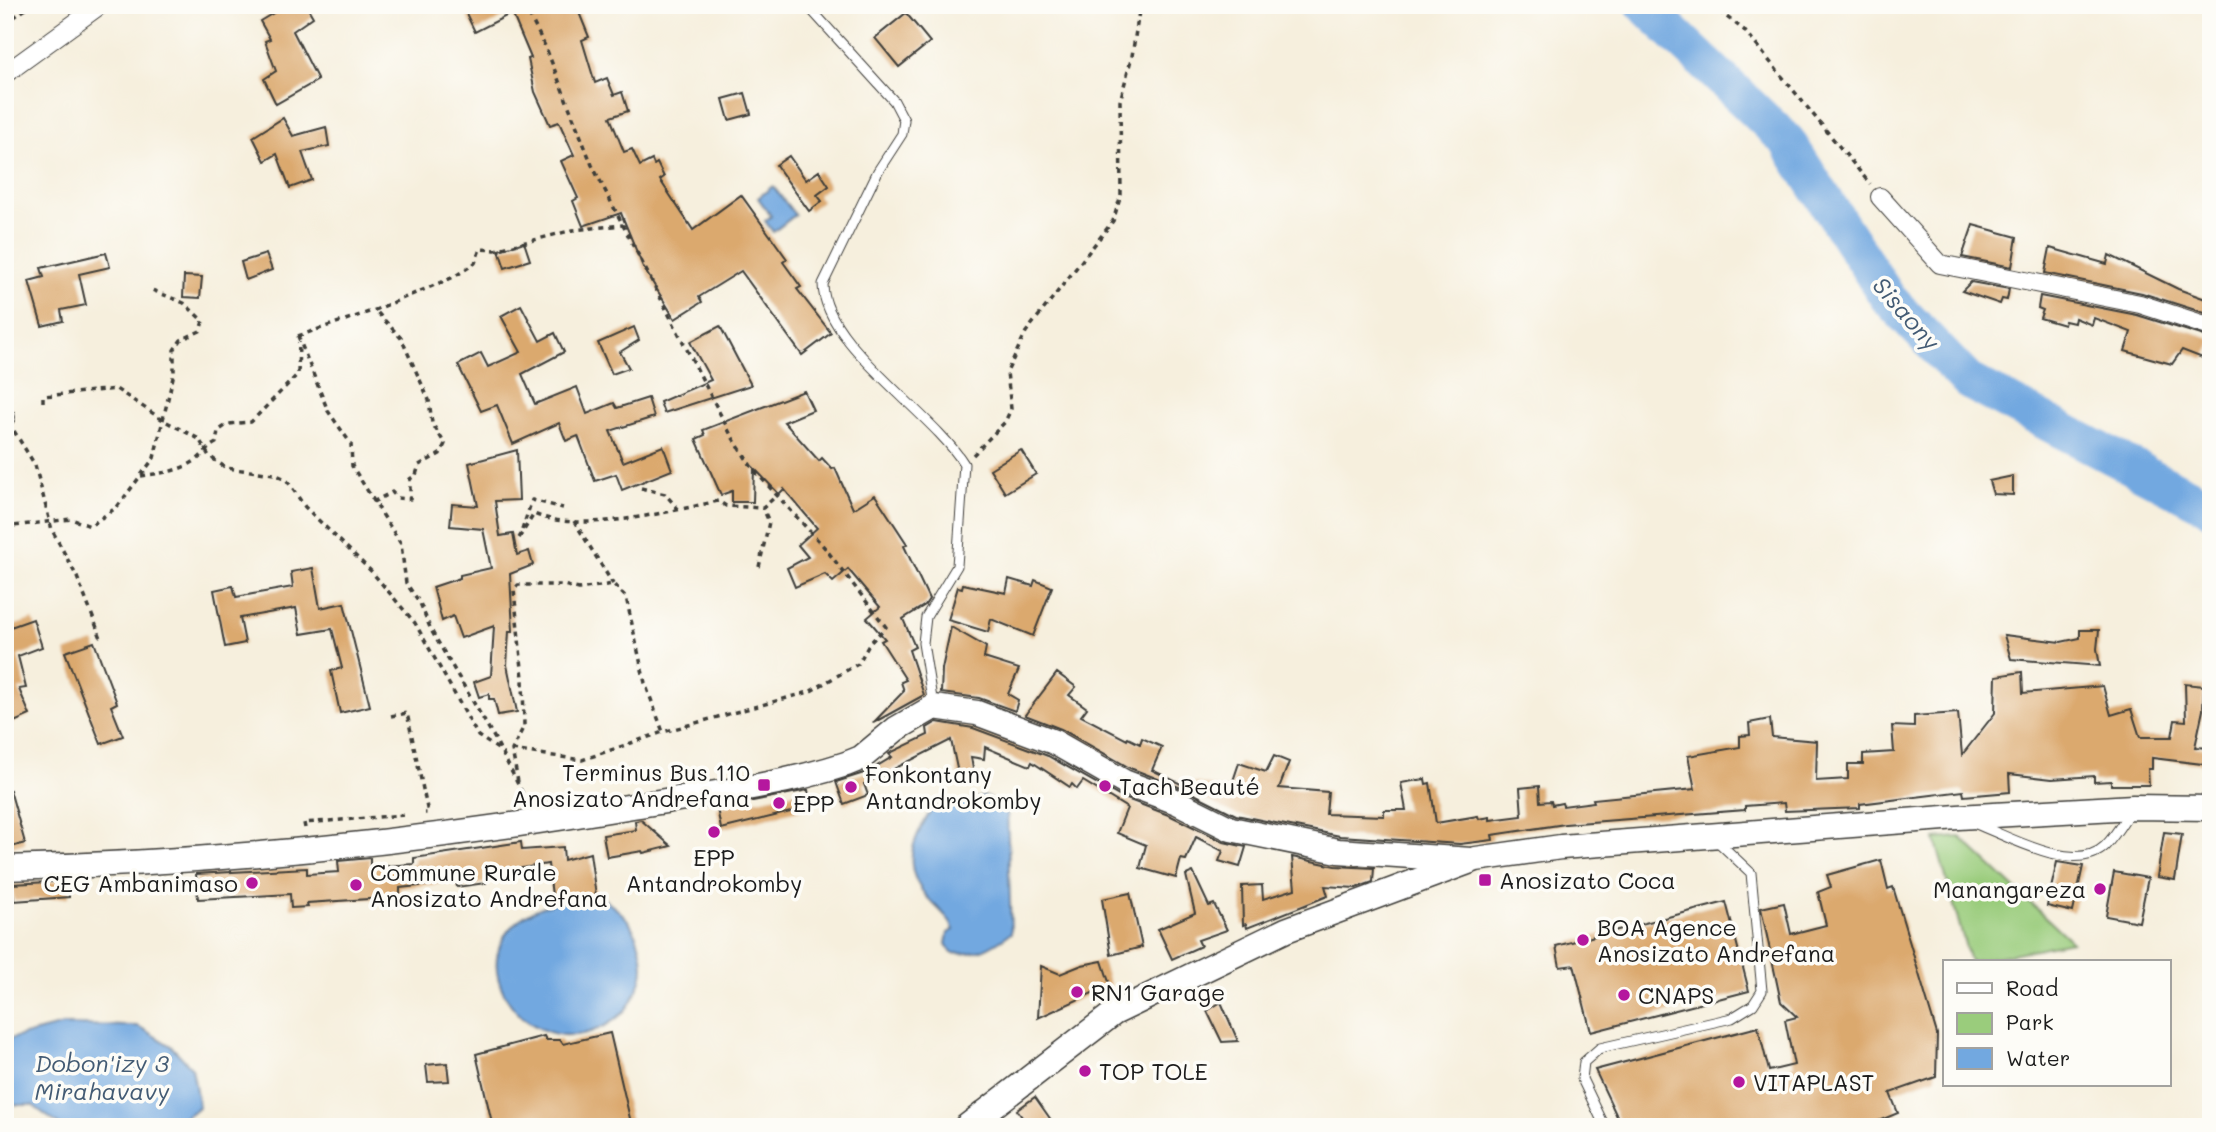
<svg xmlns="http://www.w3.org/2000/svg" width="2216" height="1132" font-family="Mali,sans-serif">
<rect width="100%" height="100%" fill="#fdfcf7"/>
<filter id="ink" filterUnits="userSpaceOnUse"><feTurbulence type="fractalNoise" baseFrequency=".0143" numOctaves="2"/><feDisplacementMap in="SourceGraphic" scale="14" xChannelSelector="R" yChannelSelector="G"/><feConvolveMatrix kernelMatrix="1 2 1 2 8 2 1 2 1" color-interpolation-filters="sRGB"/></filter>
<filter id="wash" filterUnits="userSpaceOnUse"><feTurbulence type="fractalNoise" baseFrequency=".00686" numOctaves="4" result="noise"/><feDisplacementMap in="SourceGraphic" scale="28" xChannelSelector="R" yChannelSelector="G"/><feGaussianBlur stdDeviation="1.57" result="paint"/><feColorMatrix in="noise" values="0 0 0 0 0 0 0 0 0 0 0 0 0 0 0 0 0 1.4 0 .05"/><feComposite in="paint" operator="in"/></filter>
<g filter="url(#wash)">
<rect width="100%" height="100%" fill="#f6efdd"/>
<polygon fill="#9acc7c" stroke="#5b744c" stroke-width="2" points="1960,837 2072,942 1970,962 1935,839"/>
<g fill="#72a8e0" stroke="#47627e" stroke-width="2">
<polygon points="773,186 795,215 773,232 765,221 771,216 758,198"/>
<path d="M983,796L1007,805L1011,933C991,947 977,956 952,953L946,944L948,933L954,930C948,914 933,906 923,892C900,861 916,835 933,807H952Z"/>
<path d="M603,898C610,905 621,911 627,919C638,933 647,964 641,980C633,1004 622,1019 598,1029C519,1064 442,940 550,904C566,899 586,900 603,898Z"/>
<polygon points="63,1025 138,1026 171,1046 192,1068 199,1107 171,1127 62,1127 32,1105 5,1105 5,1040"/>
</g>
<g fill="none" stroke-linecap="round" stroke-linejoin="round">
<polyline stroke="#72a8e0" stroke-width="37" points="1644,5 1787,141 1888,298 1968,381 2211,508"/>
</g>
<g id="blocks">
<g fill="#dba96e">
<polygon points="287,5 306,5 313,17 293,31 318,80 276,104 264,79 276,71 265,41 270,39 260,21"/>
<polygon points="462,5 576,5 589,37 582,40 595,83 607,78 614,95 622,92 628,111 610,117 624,152 632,149 640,166 652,160 654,165 657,163 664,177 660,180 693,230 741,195 787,259 783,262 801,287 797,289 831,333 802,355 741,271 699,297 702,302 675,319 643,267 621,213 583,226 573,201 578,198 561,161 574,155 559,122 550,125 535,92 528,59 531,58 512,13 475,32"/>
<polygon points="906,13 930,42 899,67 875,38"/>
<polygon points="745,93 751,114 729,120 723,99"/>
<polygon points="283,118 293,136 326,127 329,146 302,152 312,180 290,188 277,154 265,161 253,137"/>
<polygon points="789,156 806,180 819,171 829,186 817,195 822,201 809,211 776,165"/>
<polygon points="1973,225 2017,237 2012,267 1962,257"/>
<polygon points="524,242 530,260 505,268 499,250"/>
<polygon points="2050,248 2107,264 2109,255 2178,289 2211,301 2211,315 2142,293 2045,273"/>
<polygon points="106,253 110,267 79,274 86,305 61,310 63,321 42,326 29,281 44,277 41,268"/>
<polygon points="266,254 272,270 246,280 241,262"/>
<polygon points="184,276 202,277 200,298 183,297"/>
<polygon points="1971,282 2009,289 2007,300 2002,299 2000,304 1962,291"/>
<polygon points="2040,296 2137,315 2211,338 2211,343 2205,359 2182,350 2172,364 2125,351 2131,332 2094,318 2092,325 2075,318 2074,323 2065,321 2064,325 2040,318 2043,310 2038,308"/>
<polygon points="521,305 540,341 555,333 564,352 522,374 535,404 577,387 587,414 614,403 617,408 648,398 654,417 610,431 623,462 663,446 672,470 622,490 616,474 595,481 578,436 566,441 559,423 513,444 497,405 481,411 458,365 481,353 488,367 521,352 501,316"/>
<polygon points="720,326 751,385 664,413 660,402 711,380 690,342"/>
<polygon points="634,327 639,340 620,352 629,368 612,374 598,343"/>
<polygon points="804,391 813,410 784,422 819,461 822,458 832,469 835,468 853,509 875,495 907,544 904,546 929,599 925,605 903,619 915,647 909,650 924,695 873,723 904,691 901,682 906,680 881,641 885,639 867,618 880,607 848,569 833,582 825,574 795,587 787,568 808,557 798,545 817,528 784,489 779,494 754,468 753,502 732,502 732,491 721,495 696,439 705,435 703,430"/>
<polygon points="517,450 519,500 495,501 500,536 513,534 517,555 529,551 533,565 510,574 513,631 509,631 507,665 517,712 498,715 494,699 489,699 489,694 479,697 474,682 491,676 494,626 461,638 453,616 442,621 433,587 460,578 460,575 491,568 483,529 450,526 452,504 478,506 469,463"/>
<polygon points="1021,450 1036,474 1005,493 990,469"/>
<polygon points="2013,476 2013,495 1993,494 1989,481"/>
<polygon points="313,568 320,608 344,603 370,706 340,713 331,671 342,668 332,629 301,634 296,608 240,618 245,643 225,647 214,590 233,586 236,597 293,587 291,572"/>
<polygon points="1009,579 1033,586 1035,580 1052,587 1033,636 991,619 988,632 948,620 958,587 962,588 963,584 1006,593"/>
<polygon points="33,619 42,647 18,656 26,688 19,689 30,715 5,726 5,629"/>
<polygon points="951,627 986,647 984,658 1019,669 1008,694 1018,700 1015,711 979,698 941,693 942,669"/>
<polygon points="2080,630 2099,630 2097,649 2100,666 2011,659 2004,635 2061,642 2080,638"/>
<polygon points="94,642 117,703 111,706 123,736 101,744 65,652"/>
<polygon points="2022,672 2023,693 2103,686 2111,715 2131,709 2140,737 2172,737 2175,720 2186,721 2185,684 2204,686 2203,710 2195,747 2211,748 2211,765 2152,758 2152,769 2148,769 2149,785 2111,785 2111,781 2094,782 2094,776 2052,779 2009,774 2010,792 1964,796 1963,791 1860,804 1860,808 1785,811 1784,803 1745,806 1745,810 1565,824 1492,835 1493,840 1460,844 1340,836 1236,815 1184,789 1130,768 1061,729 1025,715 1057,673 1076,687 1069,695 1087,708 1081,716 1127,740 1128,738 1140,744 1142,738 1162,747 1152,770 1191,789 1194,782 1230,790 1239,763 1266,772 1274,756 1289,762 1279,788 1328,792 1326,814 1384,816 1384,810 1406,810 1401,783 1425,779 1426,784 1430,783 1436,823 1478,816 1479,819 1490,817 1490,820 1522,816 1520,788 1539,786 1540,802 1551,801 1552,805 1562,803 1563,806 1594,802 1593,799 1695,789 1688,756 1740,747 1740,736 1750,735 1749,723 1770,719 1772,737 1817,741 1816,781 1848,779 1848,764 1863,764 1863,754 1894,752 1892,726 1914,727 1914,716 1958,713 1962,755 1995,713 1996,676"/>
<polygon points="937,722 973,728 1048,756 1119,796 1171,816 1224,842 1246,847 1240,867 1219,861 1223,851 1196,837 1186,860 1181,859 1176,878 1140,868 1146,845 1117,833 1127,808 1083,781 1077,789 1072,784 1070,787 1032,762 1030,766 985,747 984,759 971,757 974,775 959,778 951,740 864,784 868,795 844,804 836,782 867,772 892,757 889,754 892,752 928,735 927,728"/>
<polygon points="10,790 25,843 5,849 5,791"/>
<polygon points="808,790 811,807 721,829 717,808"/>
<polygon points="641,820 671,846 643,853 642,851 607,857 603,835 636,830 635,821"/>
<polygon points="2164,832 2182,834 2175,880 2157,877"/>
<polygon points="521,842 522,850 563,847 564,860 590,853 596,896 559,901 558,894 552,895 548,864 484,874 486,883 457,887 456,882 400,888 400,897 307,903 308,907 291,908 290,894 198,899 196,874 307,868 307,874 339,872 338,861 370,858 370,867 414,864 414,858"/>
<polygon points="1292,857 1335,866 1374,868 1373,882 1356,888 1325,886 1328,896 1247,928 1246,924 1243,925 1242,886 1262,885 1263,899 1295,889"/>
<polygon points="1881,860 1888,889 1893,887 1937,1034 1936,1077 1890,1093 1898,1113 1864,1127 1622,1127 1595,1070 1758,1027 1769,1071 1794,1065 1785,1020 1797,1017 1781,1002 1761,908 1784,903 1791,934 1826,925 1818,892 1831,887 1827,875"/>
<polygon points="2057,862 2083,866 2073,912 2047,906"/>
<polygon points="1193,872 1209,906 1214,904 1227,930 1198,940 1201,946 1172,959 1158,929 1195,913 1186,875"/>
<polygon points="2114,872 2148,878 2139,922 2106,916"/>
<polygon points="68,881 69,897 14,901 12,884"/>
<polygon points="1130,893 1142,947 1111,955 1102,899"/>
<polygon points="1726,902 1749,991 1591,1032 1574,965 1560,967 1556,946"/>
<polygon points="1102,961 1110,985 1038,1018 1041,966 1060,974 1082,965"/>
<polygon points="1221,1002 1238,1041 1222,1042 1207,1011"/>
<polygon points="610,1033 632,1127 493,1127 476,1054 544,1036 546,1040 560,1040 563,1044"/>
<polygon points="447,1063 449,1081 428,1082 426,1065"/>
<polygon points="1035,1097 1056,1127 1029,1127 1017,1110"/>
</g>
</g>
</g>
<g filter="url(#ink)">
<use href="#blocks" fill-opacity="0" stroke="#3d3c39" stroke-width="2"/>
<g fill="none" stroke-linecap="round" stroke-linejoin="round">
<defs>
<g id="lane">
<path d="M807,5L894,101L904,120L902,134L878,171L823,284C823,344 932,412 964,464L957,566L926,617L923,643L933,705"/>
<path d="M1976,824C2008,836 2075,875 2105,846C2115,836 2123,822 2131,810"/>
<polyline points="1605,1127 1582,1079 1584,1062 1600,1048 1732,1018 1753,1005 1762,991 1751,873 1715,839"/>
</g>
<g id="street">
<polyline points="5,74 100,5"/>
<polyline points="1880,197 1940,264 2140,304 2211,327"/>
<polyline points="5,416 6,417"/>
</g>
<g id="secondary">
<path d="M5,868C214,863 421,842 627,807C699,795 776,787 846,764L861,758L896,729L934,707L977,713L1054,742L1124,782L1177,802L1231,829L1338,851L1471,860"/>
<polyline points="966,1127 1114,1013 1286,930 1476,859 1561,847 1958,817 2133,807 2211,808"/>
</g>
</defs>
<use href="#lane" stroke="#3d3c39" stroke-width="11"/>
<use href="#street" stroke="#3d3c39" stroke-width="20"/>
<use href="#secondary" stroke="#3d3c39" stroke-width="27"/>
<g stroke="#3d3c39" stroke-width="3.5" stroke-dasharray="5 5" stroke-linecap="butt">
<polyline points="1711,5 1744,30 1870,184"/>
<polyline points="5,23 32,5"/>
<polyline points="298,336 328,411 351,444 352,466 401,544 406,583 420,603 431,630 495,739 526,800"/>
<polyline points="298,336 375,310 454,277 475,263 480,249 495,250 573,230 623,225"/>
<polyline points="43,402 43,396 116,389 163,420 199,439 209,456 226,468 274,474 286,479 305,507 371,571 415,623 478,736 501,751"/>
<polyline points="14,431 35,465 52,530 77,577 101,638"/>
<polyline points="973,455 1005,422 1011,409 1007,372 1026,332 1113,221 1121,195 1120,101 1132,56 1140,5"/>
<path d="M141,476C160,473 178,472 195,461C203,456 206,448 216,443L218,431L228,424L251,422L298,374L299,342"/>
<polyline points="641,488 665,494 679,510"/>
<polyline points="373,502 392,492 397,498 410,499 410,479 416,475 419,465 440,454 445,444 432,423 429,400 401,338 375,310"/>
<polyline points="574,521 613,584"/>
<polyline points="5,527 71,519 90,526 117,507 154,458 174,373 174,350 181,340 200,331 203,321 184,303 152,290"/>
<polyline points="522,530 532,500 563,508"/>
<path d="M519,538L534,514C582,534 667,512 718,501L726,506L763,508L776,496"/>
<polyline points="759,567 769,522 763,508"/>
<polyline points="391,716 407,713 428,813 425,813"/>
<polyline points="512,750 582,760 663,732 809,692 858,664 870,643 886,627 825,548 753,469 731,435 592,165 546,48 524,5"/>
<polyline points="518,782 512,750 524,726 523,678 514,590 518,585 563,585 579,589 613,584 626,597 645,683 663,732"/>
<polyline points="305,828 304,823 404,815"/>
</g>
<use href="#lane" stroke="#fff" stroke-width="9"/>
<use href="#street" stroke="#fff" stroke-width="18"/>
<use href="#secondary" stroke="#fff" stroke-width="24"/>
</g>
</g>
<g fill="#b5179e" stroke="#fdfcf7" stroke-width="2.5">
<rect x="757" y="778" width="14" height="14" rx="3.5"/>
<circle cx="1105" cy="786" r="7"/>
<circle cx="851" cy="787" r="7"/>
<circle cx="779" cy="803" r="7"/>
<circle cx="714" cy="832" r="7"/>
<rect x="1478" y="873" width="14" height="14" rx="3.5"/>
<circle cx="252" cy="883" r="7"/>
<circle cx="356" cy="885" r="7"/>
<circle cx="2100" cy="889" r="7"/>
<circle cx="1583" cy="940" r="7"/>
<circle cx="1077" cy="992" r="7"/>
<circle cx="1624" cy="995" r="7"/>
<circle cx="1085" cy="1071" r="7"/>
<circle cx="1739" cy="1082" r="7"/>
</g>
<g text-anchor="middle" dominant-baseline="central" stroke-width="7" stroke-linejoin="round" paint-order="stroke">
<g font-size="23" fill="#1c1c1c" stroke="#fdfcf7" text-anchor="start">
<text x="750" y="772" text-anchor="end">Terminus Bus 110<tspan x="750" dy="26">Anosizato Andrefana</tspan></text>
<text x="865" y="774">Fonkontany<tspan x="865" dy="26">Antandrokomby</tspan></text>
<text x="1119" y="786">Tach Beauté</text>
<text x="793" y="803">EPP</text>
<text x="714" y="857" text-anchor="middle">EPP<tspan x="714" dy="26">Antandrokomby</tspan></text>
<text x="370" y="872">Commune Rurale<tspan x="370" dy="26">Anosizato Andrefana</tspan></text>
<text x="1499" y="880">Anosizato Coca</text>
<text x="238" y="883" text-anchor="end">CEG Ambanimaso</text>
<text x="2086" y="889" text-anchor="end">Manangareza</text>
<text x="1597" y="927">BOA Agence<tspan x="1597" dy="26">Anosizato Andrefana</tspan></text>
<text x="1091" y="992">RN1 Garage</text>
<text x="1638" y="995">CNAPS</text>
<text x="1099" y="1071">TOP TOLE</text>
<text x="1753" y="1082">VITAPLAST</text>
</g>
<g font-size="24" font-style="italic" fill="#435b74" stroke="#fdfcf7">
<text transform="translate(1907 313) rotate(49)">Sisaony</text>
<text x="102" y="1062">Dobon'izy 3<tspan x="102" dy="28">Mirahavavy</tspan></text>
</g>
</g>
<rect width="2216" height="1132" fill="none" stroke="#fdfcf7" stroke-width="28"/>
<rect x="1943" y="960" width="228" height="126" fill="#fdfcf7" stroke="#a3a29f" stroke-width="2"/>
<rect x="1957" y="983" width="35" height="10" fill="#ffffff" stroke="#a3a29f" stroke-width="2"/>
<text x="2006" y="996" font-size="21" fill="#1c1c1c">Road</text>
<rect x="1957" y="1013" width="35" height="21" fill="#9acc7c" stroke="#a3a29f" stroke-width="2"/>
<text x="2006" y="1030" font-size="21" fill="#1c1c1c">Park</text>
<rect x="1957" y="1048" width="35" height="21" fill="#72a8e0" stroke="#a3a29f" stroke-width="2"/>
<text x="2006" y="1066" font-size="21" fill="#1c1c1c">Water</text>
</svg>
